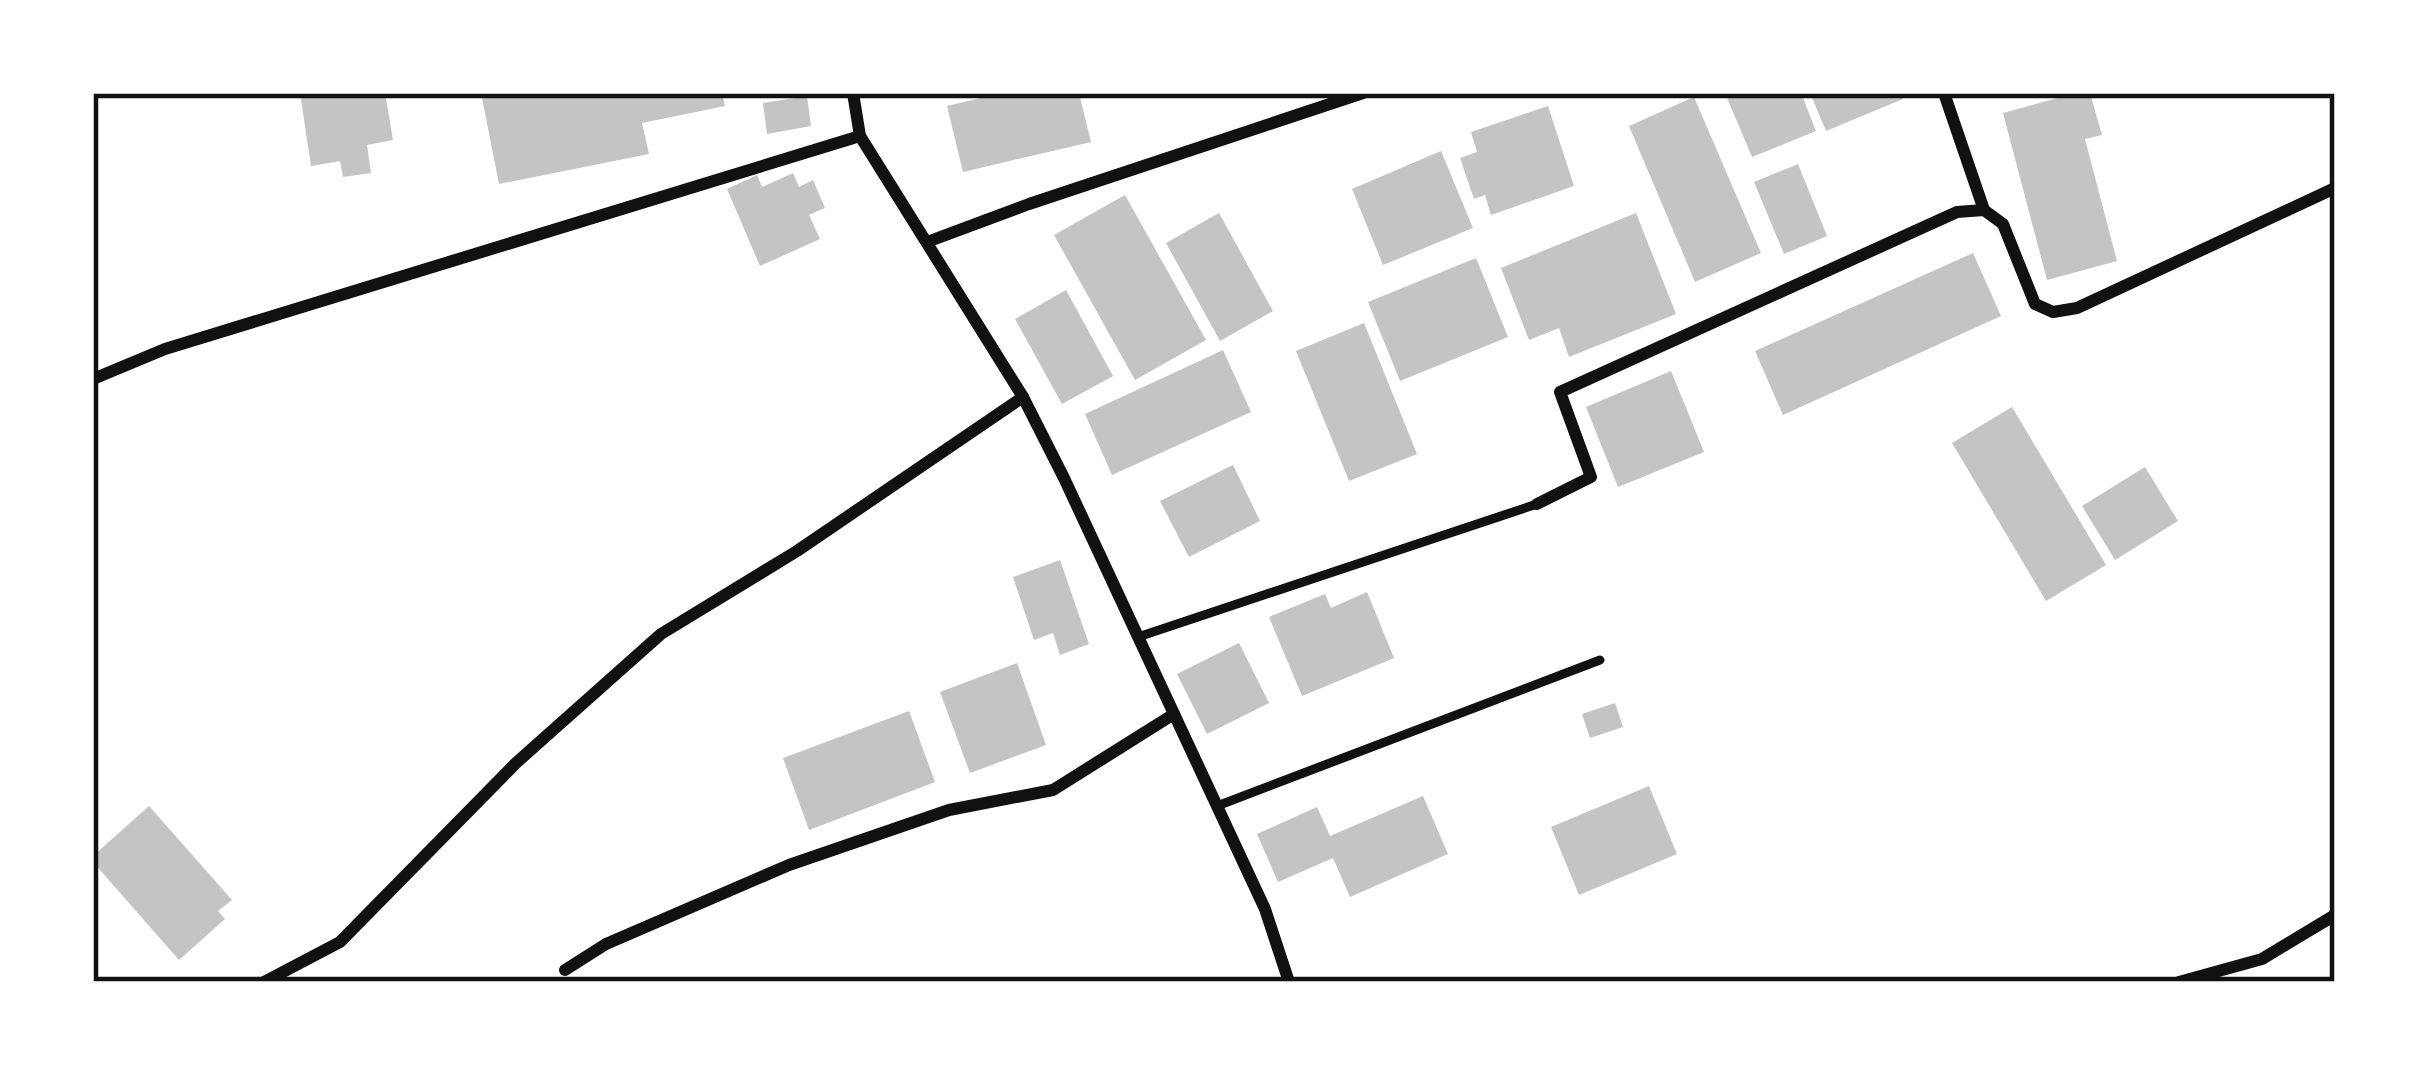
<svg xmlns="http://www.w3.org/2000/svg" width="2428" height="1075" font-family="'Sofia Sans Condensed',sans-serif">
<rect width="100%" height="100%" fill="#fff"/>
<g fill="#c4c4c4">
<polygon points="300,93 385,93 393,140 367,145 371,173 343,177 340,161 311,166"/>
<polygon points="481,93 722,93 725,106 642,123 649,154 499,184"/>
<polygon points="1002,93 1079,93 1091,142 963,172 947,106"/>
<polygon points="1725,93 1801,93 1816,131 1752,157"/>
<polygon points="1810,93 1901,93 1903,99 1826,131"/>
<polygon points="2076,93 2090,93 2102,135 2085,139 2117,261 2047,280 2003,113"/>
<polygon points="807,96 811,126 767,134 763,103"/>
<polygon points="1694,97 1761,253 1695,282 1629,126"/>
<polygon points="1548,106 1574,186 1491,215 1485,195 1474,199 1460,158 1477,152 1471,132"/>
<polygon points="1441,151 1473,228 1383,265 1352,189"/>
<polygon points="1798,164 1827,236 1784,254 1754,182"/>
<polygon points="793,173 799,187 813,180 825,208 809,215 820,239 760,266 727,189 757,175 762,187"/>
<polygon points="1125,195 1206,340 1135,380 1054,235"/>
<polygon points="1219,213 1273,311 1220,341 1166,243"/>
<polygon points="1636,213 1676,314 1569,357 1559,328 1529,340 1501,268"/>
<polygon points="1973,253 2001,316 1783,415 1755,351"/>
<polygon points="1476,258 1508,337 1400,381 1368,302"/>
<polygon points="1066,290 1113,376 1062,404 1015,319"/>
<polygon points="1364,323 1417,454 1349,481 1296,351"/>
<polygon points="1223,350 1251,412 1112,475 1085,414"/>
<polygon points="1671,371 1704,452 1618,487 1586,407"/>
<polygon points="2012,407 2106,565 2046,601 1952,443"/>
<polygon points="1233,465 1260,521 1189,557 1160,501"/>
<polygon points="2145,467 2178,521 2115,560 2082,506"/>
<polygon points="1060,560 1089,644 1060,655 1053,633 1034,640 1013,577"/>
<polygon points="1367,592 1394,658 1302,696 1269,617 1325,594 1331,608"/>
<polygon points="1239,643 1269,703 1207,734 1177,674"/>
<polygon points="1017,663 1046,745 970,773 940,692"/>
<polygon points="1615,703 1623,727 1590,738 1582,714"/>
<polygon points="909,711 935,782 809,830 783,758"/>
<polygon points="1649,786 1677,854 1579,895 1551,827"/>
<polygon points="1423,796 1448,854 1350,897 1333,858 1278,882 1257,834 1317,807 1330,836"/>
<polygon points="149,806 232,900 218,911 225,919 179,960 93,862 93,856"/>
</g>
<g fill="none" stroke-linecap="round" stroke-linejoin="round">
<g stroke="#111" stroke-width="9">
<polyline points="1138,637 1537,504"/>
<polyline points="1217,806 1600,660"/>
</g>
<g stroke="#111" stroke-width="12">
<polyline points="853,93 860,136 1023,397 1064,478 1265,909 1289,982"/>
<polyline points="1944,93 1984,210"/>
<polyline points="927,242 1029,204 1363,93"/>
<polyline points="93,379 165,349 860,136"/>
<polyline points="1537,504 1591,477 1560,392 1957,212 1984,210 2003,224 2035,304 2053,312 2077,308 2335,188"/>
<polyline points="565,970 606,944 789,865 949,810 1053,790 1174,714"/>
<polyline points="264,982 340,942 516,763 661,634 797,551 1023,397"/>
<polyline points="2179,982 2262,959 2335,915"/>
</g>
</g>
<rect width="2428" height="1075" fill="none" stroke="#ffffff" stroke-width="192"/>
<rect x="96" y="96" width="2236" height="883" fill="none" stroke="#111" stroke-width="4.5"/>
</svg>
